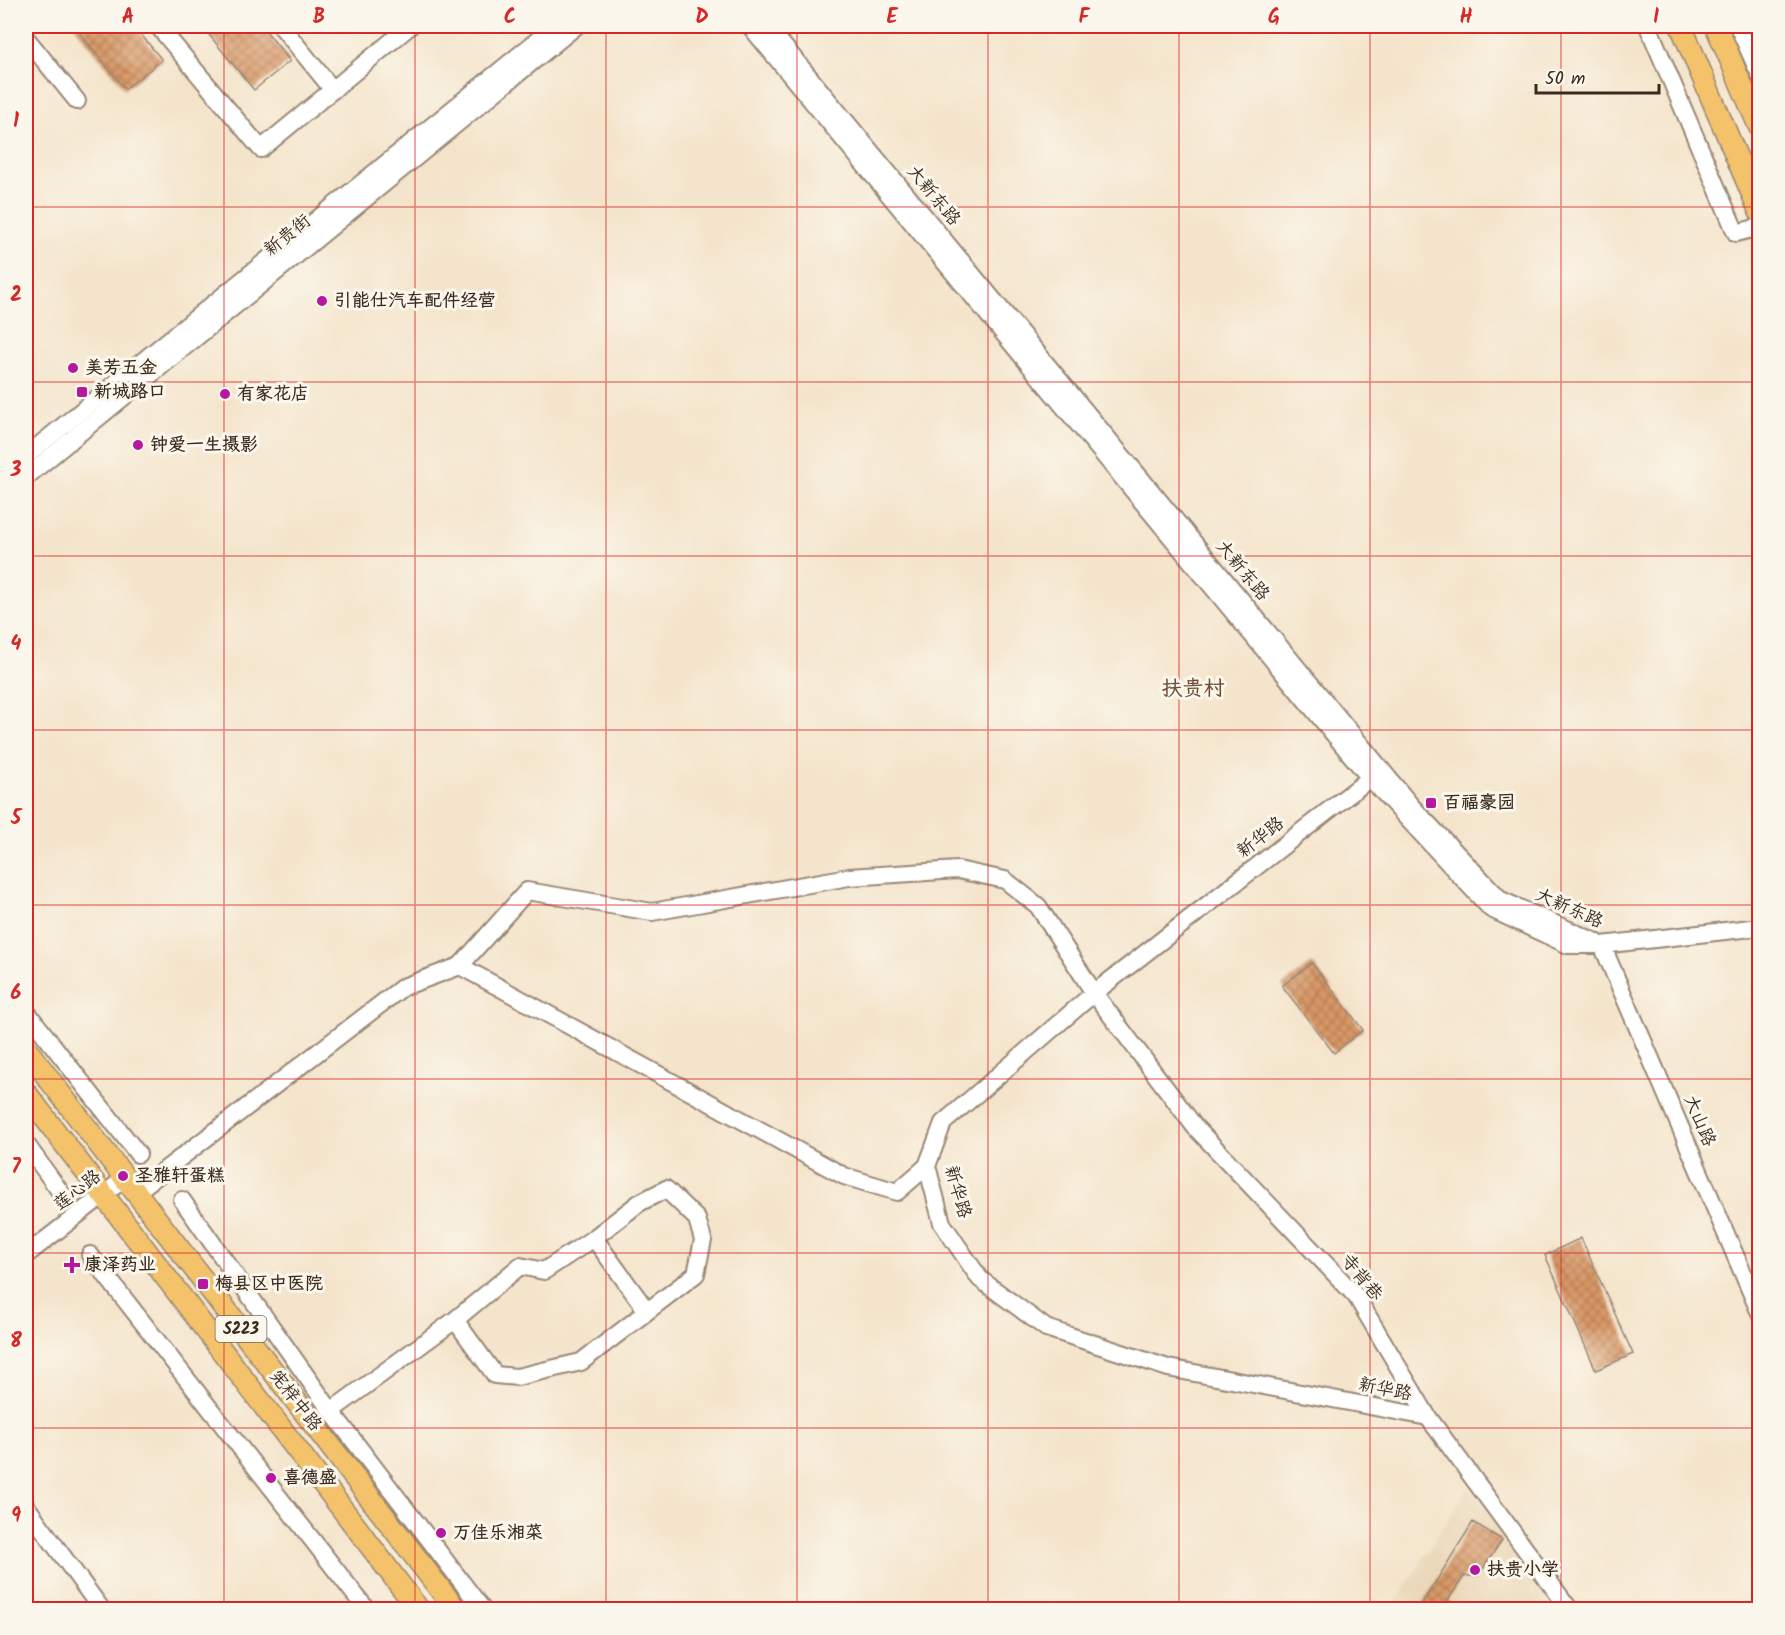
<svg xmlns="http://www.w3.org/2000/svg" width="1785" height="1635" font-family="Kalam,'LXGW WenKai TC',sans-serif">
<defs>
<pattern id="building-cross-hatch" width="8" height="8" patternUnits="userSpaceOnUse" patternTransform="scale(1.5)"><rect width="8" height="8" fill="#d99866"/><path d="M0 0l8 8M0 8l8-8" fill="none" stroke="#b17c53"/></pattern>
</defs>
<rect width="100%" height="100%" fill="#fbf7ec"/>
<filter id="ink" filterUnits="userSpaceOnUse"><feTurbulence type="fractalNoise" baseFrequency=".0167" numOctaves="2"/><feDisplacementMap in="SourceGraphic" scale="12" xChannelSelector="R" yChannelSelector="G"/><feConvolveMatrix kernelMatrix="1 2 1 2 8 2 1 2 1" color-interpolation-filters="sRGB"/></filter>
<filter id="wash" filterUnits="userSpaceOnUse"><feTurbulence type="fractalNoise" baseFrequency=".008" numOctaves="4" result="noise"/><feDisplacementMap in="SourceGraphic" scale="24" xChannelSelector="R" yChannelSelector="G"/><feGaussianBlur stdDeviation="1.35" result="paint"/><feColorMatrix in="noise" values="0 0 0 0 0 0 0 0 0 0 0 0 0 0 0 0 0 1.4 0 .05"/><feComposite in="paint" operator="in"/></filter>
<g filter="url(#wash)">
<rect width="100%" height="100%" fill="#f4e4cb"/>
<polygon fill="#ebd8ba" points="1468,1488 1507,1530 1558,1609 1391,1610"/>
<g id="blocks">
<g fill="url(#building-cross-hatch)">
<polygon points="74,26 134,26 162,60 125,89"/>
<polygon points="202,26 262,26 290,61 254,90"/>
<polygon points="1312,963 1363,1030 1334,1053 1282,986"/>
<polygon points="1581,1238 1633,1354 1596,1370 1545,1255"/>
<polygon points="1473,1522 1502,1540 1478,1576 1464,1576 1448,1600 1458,1610 1418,1610"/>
</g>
</g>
</g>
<g filter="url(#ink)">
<use href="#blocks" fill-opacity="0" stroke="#988774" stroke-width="1.5"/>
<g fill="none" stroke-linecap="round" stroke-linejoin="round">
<defs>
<g id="minor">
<polyline points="158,26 261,149 410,26"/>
<polyline points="281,26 333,90"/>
<polyline points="750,26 1370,778 1491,909 1568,945 1602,945 1760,927"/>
<polyline points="767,26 1413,808 1501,900 1596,942"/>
<polyline points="1648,26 1736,233 1760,227"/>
<polyline points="1738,26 1760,75"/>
<polyline points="26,38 77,101"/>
<polyline points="26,456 555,26"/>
<polyline points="26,477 576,26"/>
<polyline points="1378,772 1094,993 943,1123 927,1166 942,1223 980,1279 1046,1328 1168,1368 1428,1417"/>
<polyline points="1602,945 1760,1313"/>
<polyline points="460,966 844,1176 897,1192 927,1166"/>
<polyline points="26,1011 138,1154"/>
<polyline points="26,1144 64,1197"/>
<polyline points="136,1192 403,987 460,966 527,891 652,912 849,877 958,870 1005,880 1038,906 1094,993 1195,1127 1356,1296 1428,1417 1570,1610"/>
<polyline points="182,1200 331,1411 483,1610"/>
<polyline points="594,1238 647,1311"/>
<polyline points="26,1255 125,1178"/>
<polyline points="90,1255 367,1610"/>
<polyline points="331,1411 455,1320 520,1266 544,1271 594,1238 639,1203 666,1189 697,1219 703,1240 696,1274 581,1362 517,1377 495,1375 455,1320"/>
<polyline points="26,1506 102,1610"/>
</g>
<g id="major">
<polyline points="1681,26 1760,212"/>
<polyline points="1716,26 1760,128"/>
<polyline points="26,1049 456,1610"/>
<polyline points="26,1093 419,1610"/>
</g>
</defs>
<use href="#minor" stroke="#988774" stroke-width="20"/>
<use href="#major" stroke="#988774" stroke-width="24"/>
<use href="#minor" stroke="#fff" stroke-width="16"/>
<use href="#major" stroke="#f3c26a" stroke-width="21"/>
</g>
</g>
<path fill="none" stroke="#d62828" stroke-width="1.5" stroke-opacity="0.55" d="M224,26V1610M415,26V1610M606,26V1610M797,26V1610M988,26V1610M1179,26V1610M1370,26V1610M1561,26V1610M26,207H1760M26,382H1760M26,556H1760M26,730H1760M26,905H1760M26,1079H1760M26,1253H1760M26,1428H1760"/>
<g fill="#b5179e" stroke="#fbf7ec" stroke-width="2">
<circle cx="322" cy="301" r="6"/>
<circle cx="73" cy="368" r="6"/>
<rect x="76" y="386" width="12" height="12" rx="3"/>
<circle cx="225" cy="394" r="6"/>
<circle cx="138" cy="445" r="6"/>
<rect x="1425" y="797" width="12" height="12" rx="3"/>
<circle cx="123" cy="1176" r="6"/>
<path d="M69 1256h6v6h6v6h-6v6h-6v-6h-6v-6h6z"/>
<rect x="197" y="1278" width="12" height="12" rx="3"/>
<circle cx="271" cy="1478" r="6"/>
<circle cx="441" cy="1533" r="6"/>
<circle cx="1475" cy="1570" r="6"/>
</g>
<g text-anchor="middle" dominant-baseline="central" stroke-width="6" stroke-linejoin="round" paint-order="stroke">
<rect fill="#fbf7ec" stroke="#75685c" stroke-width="1.5" x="215.5" y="1316" width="51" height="26" rx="4.5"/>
<g font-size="16" font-weight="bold" fill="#3b2a1e">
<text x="241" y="1329">S223</text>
</g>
<g font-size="18" fill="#3b2a1e" stroke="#fbf7ec">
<text transform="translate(933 196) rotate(50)">大新东路</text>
<text transform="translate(288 236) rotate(-39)">新贵街</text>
<text transform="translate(1242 571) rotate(50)">大新东路</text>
<text transform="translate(1261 838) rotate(-38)">新华路</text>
<text transform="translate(1569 909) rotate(24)">大新东路</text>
<text transform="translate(1699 1121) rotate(67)">大山路</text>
<text transform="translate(78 1191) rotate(-38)">莲心路</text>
<text transform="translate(957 1192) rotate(74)">新华路</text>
<text transform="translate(1361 1278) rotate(51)">寺背巷</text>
<text transform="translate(1385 1390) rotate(11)">新华路</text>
<text transform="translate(295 1401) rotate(52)">宪梓中路</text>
</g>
<g font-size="18" font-weight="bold" fill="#3b2a1e" stroke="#fbf7ec" text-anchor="start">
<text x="334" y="301">引能仕汽车配件经营</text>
<text x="85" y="368">美芳五金</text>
<text x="94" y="392">新城路口</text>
<text x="237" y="394">有家花店</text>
<text x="150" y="445">钟爱一生摄影</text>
<text x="1443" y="803">百福豪园</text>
<text x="135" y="1176">圣雅轩蛋糕</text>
<text x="84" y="1265">康泽药业</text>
<text x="215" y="1284">梅县区中医院</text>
<text x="283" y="1478">喜德盛</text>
<text x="453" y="1533">万佳乐湘菜</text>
<text x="1487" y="1570">扶贵小学</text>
</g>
<g font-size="21" font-weight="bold" fill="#725037" stroke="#fbf7ec">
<text x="1193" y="689">扶贵村</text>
</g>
</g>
<rect width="1785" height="1635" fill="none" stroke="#fbf7ec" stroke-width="66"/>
<path d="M1536 84v9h123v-9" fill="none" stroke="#3b2a1e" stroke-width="3"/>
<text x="1545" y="84" font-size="18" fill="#3b2a1e" stroke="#fbf7ec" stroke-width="4.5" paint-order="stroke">50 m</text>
<rect x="33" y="33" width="1719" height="1569" fill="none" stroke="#d62828" stroke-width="2"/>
<g font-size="20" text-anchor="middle" font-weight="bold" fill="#d62828">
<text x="128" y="23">A</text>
<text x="319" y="23">B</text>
<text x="510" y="23">C</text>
<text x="702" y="23">D</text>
<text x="892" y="23">E</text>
<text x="1084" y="23">F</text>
<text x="1274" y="23">G</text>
<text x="1466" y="23">H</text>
<text x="1656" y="23">I</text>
<text x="16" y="127">1</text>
<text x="16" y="301">2</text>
<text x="16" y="476">3</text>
<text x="16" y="650">4</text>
<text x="16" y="824">5</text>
<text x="16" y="999">6</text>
<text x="16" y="1173">7</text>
<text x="16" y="1347">8</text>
<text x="16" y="1522">9</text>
</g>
</svg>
